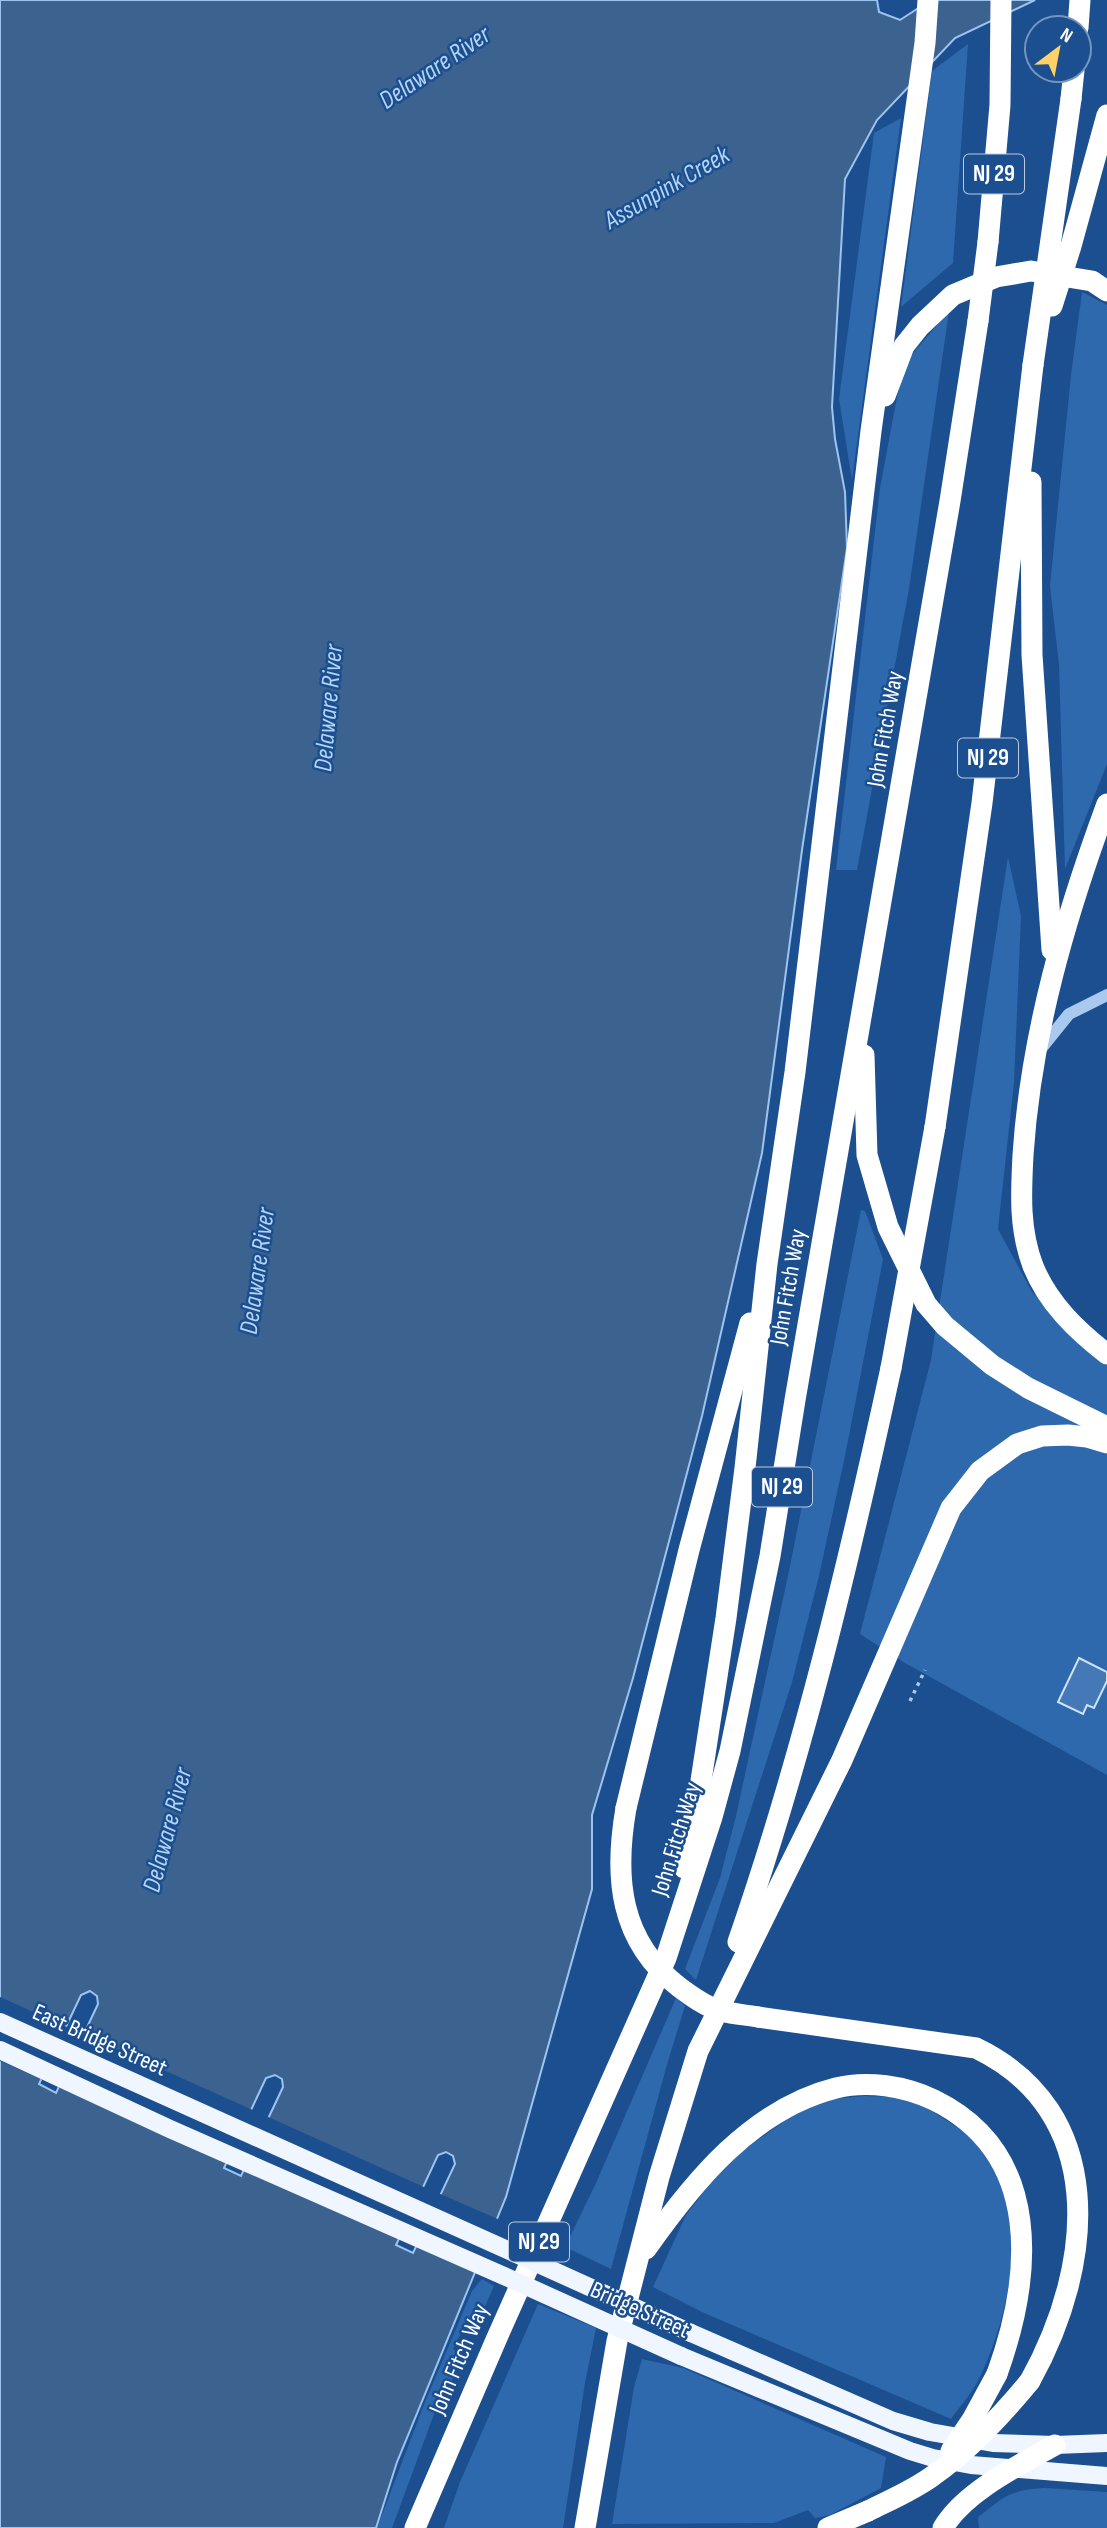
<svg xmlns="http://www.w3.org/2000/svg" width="1107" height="2528" font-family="'Sofia Sans Condensed',sans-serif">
<rect width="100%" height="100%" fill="#1b4f8f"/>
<g fill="#2e69ad">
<polygon points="968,44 953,263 901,307 932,71"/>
<polygon points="901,118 852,480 839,399 874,133"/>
<polygon points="1082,292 1107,305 1107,764 1065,869 1059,665 1050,586 1071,375"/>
<polygon points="949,311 909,589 857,870 836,870 880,488 903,365"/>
<polygon points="1008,857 1021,916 1014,1083 998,1229 1032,1292 1107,1363 1107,1775 905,1663 860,1634 931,1360"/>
<polygon points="861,1210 865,1211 883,1259 845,1456 819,1576 792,1682 696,1980 685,1969 720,1878 736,1816 789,1571"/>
<polygon points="676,1998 685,2006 668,2061 611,2269 565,2247 596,2183"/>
<path d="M865,2096C879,2097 895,2096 908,2099C921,2102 934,2113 946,2120C1038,2173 1018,2298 979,2379C972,2393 960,2406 951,2419L702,2312L653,2287L686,2215L709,2185L742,2151L786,2120L823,2100Z"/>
<polygon points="482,2279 494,2286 475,2329 466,2323 453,2349 463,2355 447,2392 443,2390 440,2398 392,2528 377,2528 423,2407 472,2291"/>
<polygon points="538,2304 596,2328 585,2383 563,2528 444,2528 460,2482"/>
<polygon points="642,2359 683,2368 886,2457 881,2488 830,2515 815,2518 808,2510 774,2523 612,2524 634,2387"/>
<path d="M1045,2488L1107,2492V2528H979L978,2517C1005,2496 1009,2490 1045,2488Z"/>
</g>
<path fill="#3c6290" stroke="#9cc4f0" stroke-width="2" fill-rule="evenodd" d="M0,0H877L879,12L900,20L931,0H1035L955,38L877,120L845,179L832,407L835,439L845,492L847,548L802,850L762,1153L702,1416L633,1678L592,1815V1889L506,2197L397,2462L376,2528H0ZM90,1991L97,1996L98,2004L56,2093L39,2084L81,1995ZM275,2075L282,2079L283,2087L241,2176L224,2168L266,2078ZM446,2152L453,2156L455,2164L413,2253L396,2245L438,2155Z"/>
<g fill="#1b4f8f">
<polygon points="0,1997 69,2028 45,2081 0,2061"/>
<polygon points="81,2033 255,2111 230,2163 56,2086"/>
<polygon points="266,2116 426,2188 402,2240 242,2168"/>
<polygon points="438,2193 500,2220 478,2274 413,2245"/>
</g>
<polygon fill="#4478b7" stroke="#cfe3fa" stroke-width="2" points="1079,1658 1107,1672 1107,1681 1094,1708 1087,1705 1083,1714 1058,1702"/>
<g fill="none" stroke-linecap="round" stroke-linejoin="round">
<polyline stroke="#a9c9ee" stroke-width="3.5" stroke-dasharray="3.5 5" stroke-linecap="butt" points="910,1701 925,1670"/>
<polyline stroke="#a9c9ee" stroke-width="12" points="1040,1050 1069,1014 1107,995"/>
<g stroke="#f0f6ff" stroke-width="18">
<polyline points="0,2022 523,2257"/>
<polyline points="0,2050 170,2129 513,2280"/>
<polyline points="691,2333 893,2421 930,2432 993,2443 1055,2445 1107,2443"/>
<polyline points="681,2356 910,2451 933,2458 971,2465 1107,2476"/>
</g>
<g stroke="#fff" stroke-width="21">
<polyline points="1078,28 1080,0"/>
<polyline points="1071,99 1074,70"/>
<polyline points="988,242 1000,105 1001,0"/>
<polyline points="885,396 904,346 920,326 953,295 996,277 1031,271 1092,281 1107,291"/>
<polyline points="1031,482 1032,655 1052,950"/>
<path d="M1107,804C1065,918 1031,1034 1023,1155C1021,1193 1019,1229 1033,1266C1048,1303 1076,1330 1107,1354"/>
<polyline points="864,1055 867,1155 888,1227 926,1304 945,1326 992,1365 1028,1388 1107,1427"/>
<polyline points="935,1127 982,803 1033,365"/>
<polyline points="626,1808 689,1550 750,1323"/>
<polyline points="684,1868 700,1787 726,1618 745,1468 767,1264 795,1072 871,431 925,43 928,0"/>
<path d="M738,1942C803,1754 849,1562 891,1368"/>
<path d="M758,2017L976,2048C1107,2111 1096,2262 1030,2381"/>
<path d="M646,2249C693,2182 752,2109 836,2088C867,2080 905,2086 934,2100C1044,2154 1032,2277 997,2374"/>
<polyline points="415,2528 496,2340 666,1958 712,1817 730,1751 770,1556 795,1400 950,501 978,321"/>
<polyline points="585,2528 617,2341 659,2177 698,2051 842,1760 951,1508 980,1471 1017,1444 1042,1436 1068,1435 1087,1437 1107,1443"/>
<polyline points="828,2528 868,2511"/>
<path d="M943,2528C964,2492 1019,2465 1055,2445"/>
</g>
<g stroke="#f0f6ff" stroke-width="18">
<polyline points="523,2257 691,2333"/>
<polyline points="513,2280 681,2356"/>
</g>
<g stroke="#fff" stroke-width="21">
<polyline points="1052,306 1071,246 1107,115"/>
<polyline points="978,321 988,242"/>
<polyline points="1033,365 1071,99"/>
<polyline points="891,1368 935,1127"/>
<path d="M626,1808C614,1877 619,1941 679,1987C691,1996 706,2007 721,2011C733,2014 746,2015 758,2017"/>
<polyline points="951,2451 972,2420 997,2374"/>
<path d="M868,2511C890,2500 914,2490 934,2475C971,2449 1002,2415 1030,2381"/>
</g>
</g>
<g text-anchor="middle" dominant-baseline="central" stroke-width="5" stroke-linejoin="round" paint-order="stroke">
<g fill="#1b4f8f" stroke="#bbcadd" stroke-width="2">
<rect x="964" y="154.5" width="60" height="39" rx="5"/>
<rect x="958" y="738.5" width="60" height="39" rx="5"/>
<rect x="752" y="1467.5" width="60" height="39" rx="5"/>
<rect x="509" y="2222.5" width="60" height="39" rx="5"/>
</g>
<g font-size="23" font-weight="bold" fill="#fff">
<text x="994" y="174">NJ 29</text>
<text x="988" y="758">NJ 29</text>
<text x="782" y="1487">NJ 29</text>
<text x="539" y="2242">NJ 29</text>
</g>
<g font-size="24" fill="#fff" stroke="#1b4f8f">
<text transform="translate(885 729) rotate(-80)">John Fitch Way</text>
<text transform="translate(788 1287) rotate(-80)">John Fitch Way</text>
<text transform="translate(676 1839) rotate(-73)">John Fitch Way</text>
<text transform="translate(100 2040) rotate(24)">East Bridge Street</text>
<text transform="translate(640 2310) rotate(24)">Bridge Street</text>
<text transform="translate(459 2359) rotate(-67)">John Fitch Way</text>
</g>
<g font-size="26" font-style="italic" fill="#b5d3f5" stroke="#1b4f8f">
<text transform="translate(435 68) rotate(-34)">Delaware River</text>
<text transform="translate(667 188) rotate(-30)">Assunpink Creek</text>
<text transform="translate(329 708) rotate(-85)">Delaware River</text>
<text transform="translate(258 1271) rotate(-82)">Delaware River</text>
<text transform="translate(168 1830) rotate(-75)">Delaware River</text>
</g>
</g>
<g transform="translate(1058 49) rotate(32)"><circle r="33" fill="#1b4f8f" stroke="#7695bc" stroke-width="2"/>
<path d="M0-5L12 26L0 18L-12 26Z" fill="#ffd166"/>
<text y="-10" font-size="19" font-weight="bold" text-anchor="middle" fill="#ffffff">N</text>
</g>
</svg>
